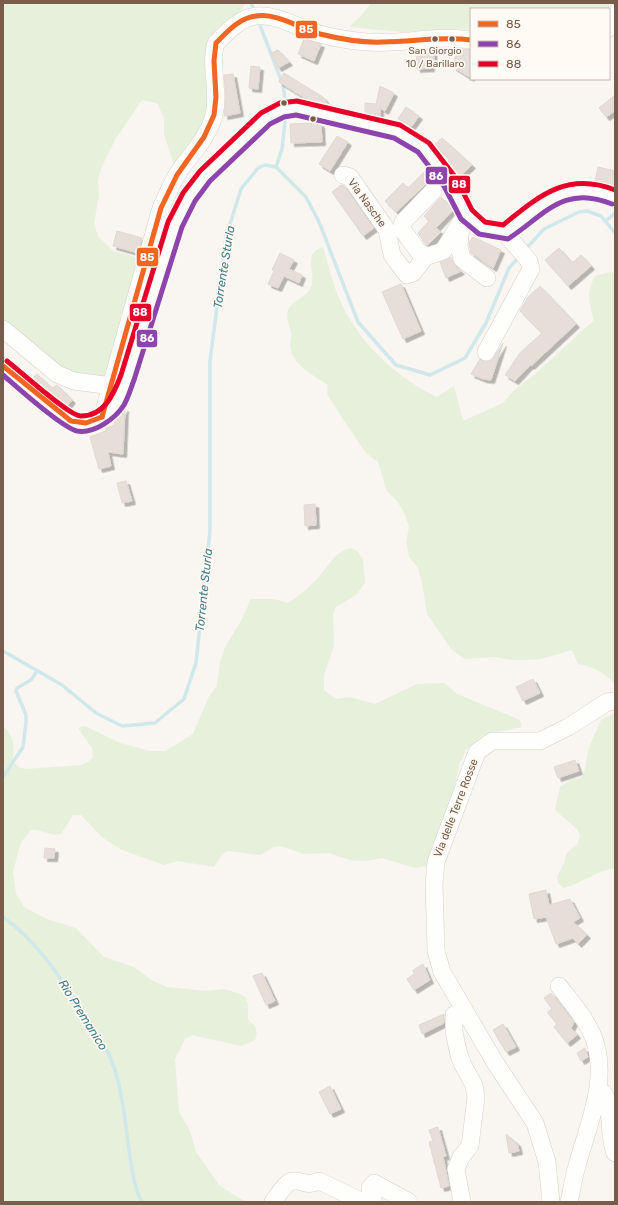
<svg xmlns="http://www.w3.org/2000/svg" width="618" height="1205" font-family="Rubik,sans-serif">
<defs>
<filter id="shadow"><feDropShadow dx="3.5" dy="3.5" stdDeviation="0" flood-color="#0004"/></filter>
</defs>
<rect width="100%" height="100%" fill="#f9f5f0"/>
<g fill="#e7f0db">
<polygon points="3,3 245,3 238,18 211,41 209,106 200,132 175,168 164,134 164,118 157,103 142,100 116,138 102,166 98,180 99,195 94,224 98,236 113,251 139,258 103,381 61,370 3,322"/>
<polygon points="371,3 610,3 608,9 471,9 471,30 451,29 402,32 349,27 360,17"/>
<path d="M323,247C328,263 332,281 338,296C357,341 394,376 437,397L454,386L463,421L503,403L514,390L534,375L594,320C589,301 586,294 595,276L610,272L615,273V684C604,672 594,667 578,664L572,650L541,659L526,660H511L495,657L465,659L452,650L427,614L422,582L418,568L409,557L406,542L409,527L405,514L397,501L387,491L378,462L366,453L349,428L327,394L328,385C315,376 295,367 291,350C289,344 292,338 291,332C289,324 285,315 289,308C295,299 307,297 311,287C317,272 301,254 323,247Z"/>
<path d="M352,548L358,552L363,559L365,583L356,595L336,607L333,614L334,645L324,675V690L336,699L350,697L375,704L417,684L444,683L457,694L520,720L522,727L483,735L466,750L460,763L451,801L427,866L415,868L382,858L366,861L350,860L328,853L304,854L281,846L274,847L260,855L228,851L222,854L214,867L178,861L164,865L122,850L103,838L81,815H73L61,834C49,837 42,828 31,830L21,842L13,872L16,894L24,907L47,919L76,928L104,957L134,967L153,981L167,987L206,991L223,989L238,993L245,997L248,1004V1019C255,1026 259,1030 255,1040L241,1046L192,1035L185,1039L175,1059L179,1111L190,1131L196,1152L220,1186L246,1202H3V727C15,734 14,748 13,760L18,767L25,769L81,765L88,762L93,757L92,748L78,728L85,726L120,743L150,751H165L193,734L208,698L217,686L220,662L225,647L241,621L251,599H274L288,603C299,596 308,588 317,579C328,567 335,550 352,548Z"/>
<path d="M615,713V868C596,871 582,883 564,888L558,883L557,876L565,862L566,854L578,843L580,836L577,829L555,810L560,787L573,779L581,778C586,770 585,766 587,757C589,745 596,732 601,720Z"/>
</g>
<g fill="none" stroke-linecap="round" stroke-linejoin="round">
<g stroke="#d0e8ea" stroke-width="3.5">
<polyline points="251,3 255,11"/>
<polyline points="258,20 283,85 286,105"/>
<polyline points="276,167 282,149 286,113"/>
<polyline points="607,220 615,213"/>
<polyline points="525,250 544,229 579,212 587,211 601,216 615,233"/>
<polyline points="3,651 62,685 96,713 122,726 155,723 184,699 196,663 210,531 210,361 226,237 241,189 258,168 265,165 276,167 306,197 319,222 358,322 396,365 430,375 465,358 486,323 509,268 520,256"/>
<polyline points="3,777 23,747 26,723 26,715 16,691 17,688 31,680 37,671"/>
<path d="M3,917C36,941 56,971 78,1005C86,1018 95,1030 103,1043C113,1060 119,1081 122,1101C128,1128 129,1180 142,1202"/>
</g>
</g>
<g fill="#e6ded7" stroke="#e2d8d2" filter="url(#shadow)">
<polygon points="304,39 321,44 314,61 298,54"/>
<polygon points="457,48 471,50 471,78 453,67"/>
<polygon points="433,49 434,61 431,61 431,68 417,69 416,50"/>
<polygon points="278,50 289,62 278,68 271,53"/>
<polygon points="251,66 260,67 258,89 249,88"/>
<polygon points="284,73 323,97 328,105 308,100 279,82"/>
<polygon points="233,74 240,113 224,116 226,97 224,75"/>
<polygon points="380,86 394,93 385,111 380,108 380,116 365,112 365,103 376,104"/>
<polygon points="615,95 615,111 606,117 599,108"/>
<polygon points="406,107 419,116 411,127 398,119"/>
<polygon points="318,123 321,124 322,142 291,143 290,124"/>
<polygon points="337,136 348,142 330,171 319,164"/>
<polygon points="442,138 472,165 460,176 447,162 450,159 434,145"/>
<polygon points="598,167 615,171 615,186 595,181"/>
<polygon points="426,170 437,181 426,184 396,212 385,201 403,183 408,188"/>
<polygon points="341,185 344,186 374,228 363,236 332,192"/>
<polygon points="441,197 453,210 436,228 441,232 427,246 418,233 429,221 424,216"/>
<polygon points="117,231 142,238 138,253 113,246"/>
<polygon points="473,237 501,250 493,268 471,253 469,243"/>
<polygon points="559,248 572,263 581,255 591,266 568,286 545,260"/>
<polygon points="280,253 294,260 289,269 302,275 299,283 284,276 278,288 268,284 274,271 272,270"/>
<polygon points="451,257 456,267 461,271 446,278 440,262"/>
<polygon points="401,284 421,331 403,339 382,292"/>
<polygon points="540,286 576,324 531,366 530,365 515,381 505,375 520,353 542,333 520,311 528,297"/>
<polygon points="503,343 491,380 483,379 471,374 480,359 486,362 492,360"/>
<polygon points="37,374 52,388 57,385 72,400 67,406 33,378"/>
<polygon points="125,408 123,454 108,452 111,466 99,469 90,437 106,431 106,428 114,425 115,420"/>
<polygon points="126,481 132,501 122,503 117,483"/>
<polygon points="315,504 316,525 305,526 304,505"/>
<polygon points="533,679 540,693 523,701 516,687"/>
<polygon points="575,760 579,771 558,778 554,767"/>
<polygon points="45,848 55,849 54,858 44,858"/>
<polygon points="546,890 549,905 570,899 580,918 573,922 587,935 578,944 573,938 556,944 546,917 534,919 529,894"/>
<polygon points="423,964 430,980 414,990 407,979 414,974 413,970"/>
<polygon points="262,973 275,1001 266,1005 253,976"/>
<polygon points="551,993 574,1022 571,1028 577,1035 567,1043 554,1027 557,1024 547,1012 552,1009 544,998"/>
<polygon points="444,1014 444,1023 422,1034 419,1025"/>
<polygon points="503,1024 516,1047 506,1052 493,1030"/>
<polygon points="585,1048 588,1057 581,1061 577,1053"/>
<polygon points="330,1086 341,1109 330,1114 319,1092"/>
<polygon points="438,1127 446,1156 443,1157 449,1186 441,1188 429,1142 433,1141 429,1130"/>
<polygon points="506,1134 517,1143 519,1151 509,1153"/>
</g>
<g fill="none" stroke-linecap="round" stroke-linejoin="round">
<defs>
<g id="minor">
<polyline points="609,28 615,13"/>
<polyline points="343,175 350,177 387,230 392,255 407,275 413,273 425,257"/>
<polyline points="433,191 403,222 402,229 418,251 425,257 443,251 466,214"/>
<polyline points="461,226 459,246 462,259 487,278"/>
<polyline points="3,329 57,374 74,381 112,386"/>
<polyline points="486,352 531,269 529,261 505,233"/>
<path d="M3,366L61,414L78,424L92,422L110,411L118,401L128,377L175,224L189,197L205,176L266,118L282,110L296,108L363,122L397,131L423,147L450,182L466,214L482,228L505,233C526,216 549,196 576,190C586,187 606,194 615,198"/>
<path d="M105,407L161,208C167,195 172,182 180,170C192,153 209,136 214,115C220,91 209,67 216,43C227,32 240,18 256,16C279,14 299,29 320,34C335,38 352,41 368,42C402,45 437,34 471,40"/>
<path d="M559,986C571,1002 585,1017 593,1036C610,1079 588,1124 577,1166C573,1178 572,1190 569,1202"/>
<path d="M598,1091H601C613,1098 608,1139 615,1153"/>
<path d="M273,1202C278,1196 285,1182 293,1181C305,1180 305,1187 319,1181L363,1202"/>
<polyline points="371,1202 373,1199 370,1188 374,1183 409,1202"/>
<polyline points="462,1202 456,1169 461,1157 470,1146 476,1097 474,1085 463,1065 459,1055 454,1032 454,1015 465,1011"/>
<polyline points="551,1202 547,1162 535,1123 496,1064 442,972 436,951 434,884 436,862 477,752 492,741 540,741 570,726 607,702 615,701"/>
</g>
</defs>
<use href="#minor" stroke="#d7d1cb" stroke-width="18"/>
<use href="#minor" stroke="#fefefd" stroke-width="17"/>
<defs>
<g id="bus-1">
<polyline points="3,366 71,421 86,423 102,417"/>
<path d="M102,417L161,208L177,175L204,137L214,115L216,97L214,61L216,43C227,32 239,18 256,16C278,13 299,28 320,34C340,39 362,43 383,42C413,42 441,36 471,40"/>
</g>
<path id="bus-2" d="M3,375C17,387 62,428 77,431C94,434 115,419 124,405C128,398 131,388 134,380L182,227L195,201L210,181L270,124L284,117L296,115L394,138L418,152L444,186L461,219L479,234L508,239C545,215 563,184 612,204"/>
<path id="bus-3" d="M7,361C19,370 70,417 81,416C105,416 114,393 121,375L168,222L183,193L200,171L261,113L280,103L297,101L400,125L429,143L456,178L472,210L485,222L503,225C539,196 567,171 615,190"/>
</defs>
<use href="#bus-1" stroke="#fffaf3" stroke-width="8"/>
<use href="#bus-2" stroke="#fffaf3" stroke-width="8"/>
<use href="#bus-3" stroke="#fffaf3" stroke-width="8"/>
<use href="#bus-1" stroke="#f26522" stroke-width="5"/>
<use href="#bus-2" stroke="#8e44ad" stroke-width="5"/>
<use href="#bus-3" stroke="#e4002b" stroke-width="5"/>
</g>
<g fill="#7a5c4d" stroke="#fffaf3" stroke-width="1.5">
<circle cx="435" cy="39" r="3.5"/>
<circle cx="452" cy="39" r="3.5"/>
<circle cx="284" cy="103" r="3.5"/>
<circle cx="313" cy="119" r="3.5"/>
</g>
<g text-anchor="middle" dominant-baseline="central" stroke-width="3.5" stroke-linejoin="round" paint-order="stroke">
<g font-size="10" fill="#7a5c4d" stroke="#fffaf3">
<text x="435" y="51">San Giorgio<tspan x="435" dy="13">10 / Barillaro</tspan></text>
</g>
<g font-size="11" fill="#7a5c4d" stroke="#fffaf3">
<text transform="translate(367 203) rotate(54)">Via Nasche</text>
<text transform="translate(456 808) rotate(-69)">Via delle Terre Rosse</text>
</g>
<g font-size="12" font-style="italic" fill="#437c86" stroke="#fffaf3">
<text transform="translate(224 267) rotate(-81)">Torrente Sturla</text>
<text transform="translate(204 590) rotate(-84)">Torrente Sturla</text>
<text transform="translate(83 1015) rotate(58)">Rio Premanico</text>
</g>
</g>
<g stroke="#fffaf3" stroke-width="1.5">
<rect x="295" y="20" width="23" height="19" rx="4" fill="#f26522"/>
<rect x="425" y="166" width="23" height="19" rx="4" fill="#8e44ad"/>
<rect x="448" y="175" width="23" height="19" rx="4" fill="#e4002b"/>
<rect x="136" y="247" width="23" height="20" rx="4" fill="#f26522"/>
<rect x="129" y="303" width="23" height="19" rx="4" fill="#e4002b"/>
<rect x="136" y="329" width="22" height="19" rx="4" fill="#8e44ad"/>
</g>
<g font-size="11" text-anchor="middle" font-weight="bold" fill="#fff">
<text x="306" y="33">85</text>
<text x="436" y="180">86</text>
<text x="459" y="188">88</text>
<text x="147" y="261">85</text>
<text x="140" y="316">88</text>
<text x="147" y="342">86</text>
</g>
<rect width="618" height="1205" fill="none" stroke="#7a5c4d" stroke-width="8"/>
<rect x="470" y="8" width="140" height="72" fill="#fffaf3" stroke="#cabbb1"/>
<rect x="478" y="21" width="20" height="6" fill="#f26522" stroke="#cabbb1"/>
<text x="506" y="28" font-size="12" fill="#7a5c4d">85</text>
<rect x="478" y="41" width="20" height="6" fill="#8e44ad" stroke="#cabbb1"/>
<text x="506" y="48" font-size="12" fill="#7a5c4d">86</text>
<rect x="478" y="61" width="20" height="6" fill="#e4002b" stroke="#cabbb1"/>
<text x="506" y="68" font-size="12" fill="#7a5c4d">88</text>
</svg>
